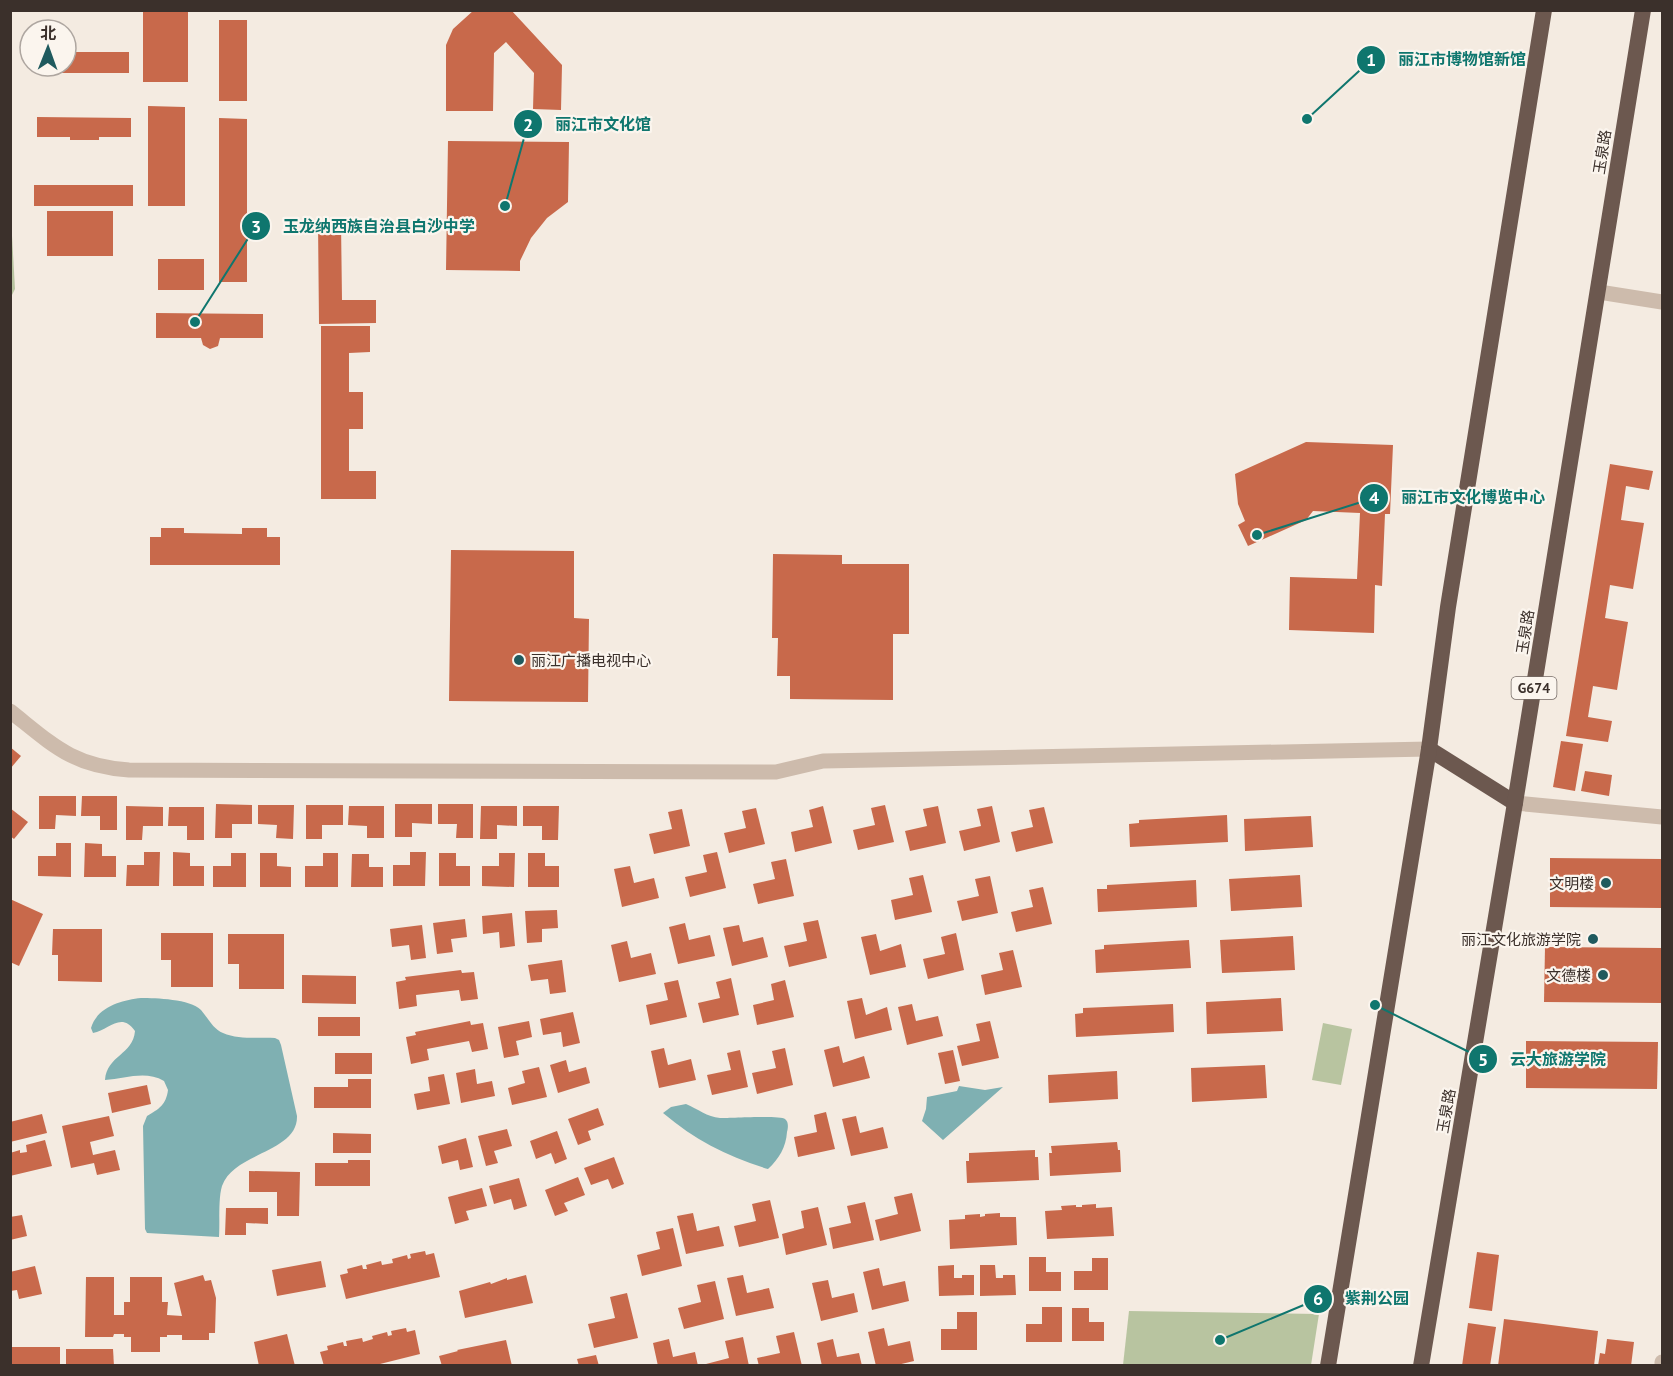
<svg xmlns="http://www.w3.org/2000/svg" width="1673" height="1376" font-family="'PT Sans','Noto Sans SC',sans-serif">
<rect width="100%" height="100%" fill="#f4ebe1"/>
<g fill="#b8c4a0">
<polygon points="10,200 15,289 11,297 10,297"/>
<polygon points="1323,1023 1352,1029 1341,1085 1312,1080"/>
<polygon points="1129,1311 1319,1314 1311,1365 1123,1365"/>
</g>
<g fill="#7fb0b2">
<path d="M141,998C156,998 190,999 201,1010C208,1018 213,1029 223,1033C239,1040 259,1037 275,1038L279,1040L281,1045L297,1116C298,1153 234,1152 222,1186C218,1199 220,1223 219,1237L147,1233L145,1229L143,1126L147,1116C159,1109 166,1105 168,1090L164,1081C145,1070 125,1079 105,1080C107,1055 133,1055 135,1031C121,1011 109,1030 93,1033L91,1028C97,1007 122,1000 141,998Z"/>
<polygon points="959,1086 985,1090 1003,1087 943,1140 922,1121 926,1109 927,1097 957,1091"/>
<path d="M686,1104C698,1109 707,1117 720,1118C731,1118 781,1115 785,1119C789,1122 788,1128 787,1132C786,1147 779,1159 768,1169C728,1157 695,1140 663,1113L671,1107Z"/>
</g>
<g fill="#c8694b">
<rect x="143" y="10" width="45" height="72"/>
<polygon points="474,10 511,10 562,65 561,110 533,109 534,73 506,42 494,53 493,111 446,111 446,45 453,29"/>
<rect x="219" y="20" width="28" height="81"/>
<polygon points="66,52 129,52 129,73 47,73 47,66 66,66"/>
<polygon points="148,106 185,107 185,206 148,206"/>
<polygon points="37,117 131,118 131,137 99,137 99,140 70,140 70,137 37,137"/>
<polygon points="219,118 247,119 247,282 219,282"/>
<polygon points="448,141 569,142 568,202 547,218 531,238 520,261 520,271 446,270"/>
<rect x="34" y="185" width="99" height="21"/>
<rect x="47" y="211" width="66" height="45"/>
<polygon points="318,222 341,222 342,300 376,300 376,323 319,324"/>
<rect x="158" y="259" width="46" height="31"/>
<polygon points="156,313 263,314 263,338 220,338 218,346 210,349 203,345 201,338 156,338"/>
<polygon points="321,326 370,326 370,352 349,353 349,392 363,392 363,429 349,429 349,471 376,471 376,499 321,499"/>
<polygon points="1306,442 1393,445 1390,514 1385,514 1382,586 1375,585 1374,633 1289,630 1290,577 1357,579 1360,513 1313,511 1306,520 1248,546 1238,525 1245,521 1238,504 1235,474"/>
<polygon points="1610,464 1653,471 1649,490 1626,486 1621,520 1644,523 1633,589 1610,585 1605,618 1628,622 1617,690 1593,686 1588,717 1612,721 1608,742 1566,736"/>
<polygon points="161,528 184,528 184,533 242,534 242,528 267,528 267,537 280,537 280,565 150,565 150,537 161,537"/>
<polygon points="451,550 574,551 574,618 589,619 588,702 449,701"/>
<polygon points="773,554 842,555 842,564 909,564 909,634 893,634 893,700 790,699 790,676 777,676 778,638 772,638"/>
<polygon points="1561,741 1583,744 1575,791 1553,787"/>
<polygon points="10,747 21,756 10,769"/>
<polygon points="1585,771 1612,775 1609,796 1581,791"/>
<polygon points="39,796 76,796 76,816 56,815 55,829 39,829"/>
<polygon points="82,796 117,796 117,830 100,830 100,816 81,816"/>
<polygon points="216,804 252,805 252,824 232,824 232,838 215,838"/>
<polygon points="395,804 432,804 432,824 412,823 412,837 395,837"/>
<polygon points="438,804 473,804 473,838 456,838 457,824 438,824"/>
<polygon points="258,805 294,805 293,839 276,838 277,825 258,824"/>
<polygon points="306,805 343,805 343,825 322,825 322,839 306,839"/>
<polygon points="885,805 894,842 858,850 853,830 875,825 871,808"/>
<polygon points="126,806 163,807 163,826 143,826 142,840 126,840"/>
<polygon points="349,806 384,806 384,838 367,838 367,826 348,825"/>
<polygon points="481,806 517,806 517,826 497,825 497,839 480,839"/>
<polygon points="523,806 559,806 558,840 542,840 542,826 523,826"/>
<polygon points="823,806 832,843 795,852 791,832 813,827 809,810"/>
<polygon points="938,806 946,843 910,851 905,831 927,826 923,809"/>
<polygon points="992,806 1000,842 964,851 959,831 981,826 977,809"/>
<polygon points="169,807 204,807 204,840 187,840 187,826 168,826"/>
<polygon points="1044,807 1053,843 1016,852 1011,832 1033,827 1029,810"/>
<polygon points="10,808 28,822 14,839 10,836"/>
<polygon points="756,808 765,844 729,853 724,833 746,828 742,811"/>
<polygon points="682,809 690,846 654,854 649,834 672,829 668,812"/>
<polygon points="1227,815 1228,842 1130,847 1129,824 1139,823 1139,820"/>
<polygon points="1311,816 1313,847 1245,851 1244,819"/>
<polygon points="56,843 71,843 71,877 38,876 38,856 56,856"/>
<polygon points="85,843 102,844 102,856 116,856 116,877 84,877"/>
<polygon points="144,852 160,852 159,886 126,886 127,865 144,865"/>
<polygon points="173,852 190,853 190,866 204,866 204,886 173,886"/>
<polygon points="410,852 426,852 425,886 393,886 393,865 410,865"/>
<polygon points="717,852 726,888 690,897 685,877 707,872 703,855"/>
<polygon points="231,853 246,853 246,887 213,887 213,866 231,866"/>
<polygon points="260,853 277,853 277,866 291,867 291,887 260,887"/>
<polygon points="323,853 338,853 338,887 305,887 305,866 323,866"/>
<polygon points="439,853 456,853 456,866 470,866 470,886 439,886"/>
<polygon points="499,853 515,853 514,887 482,886 482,866 499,866"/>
<polygon points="528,853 545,853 545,866 559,866 559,887 528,887"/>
<polygon points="352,854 369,854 369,867 383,867 383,887 351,887"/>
<polygon points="1550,858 1662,859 1662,908 1550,907"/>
<polygon points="786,859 794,896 758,904 753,884 775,879 771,862"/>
<polygon points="630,866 634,883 654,878 659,898 622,907 614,869"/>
<polygon points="923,875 932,912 895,920 891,900 913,895 909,878"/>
<polygon points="1300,875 1302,907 1231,911 1229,879"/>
<polygon points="990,876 998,913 962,921 957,901 979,896 975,879"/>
<polygon points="1196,880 1197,907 1098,912 1097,889 1107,889 1107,885"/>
<polygon points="1043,887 1052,924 1016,932 1011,912 1033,907 1029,890"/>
<polygon points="10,899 43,914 19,966 10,962"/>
<polygon points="557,910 558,928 542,929 542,942 527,943 525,911"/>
<polygon points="512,913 515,946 500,948 499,932 483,934 482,916"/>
<polygon points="465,919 467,937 451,939 453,952 437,954 433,923"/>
<polygon points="818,920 827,958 789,967 784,946 807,941 803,923"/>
<polygon points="685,923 689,940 710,935 715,956 678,964 669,927"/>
<polygon points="422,925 426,958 411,960 409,945 392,947 390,929"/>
<polygon points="739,925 743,942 763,937 768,957 732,966 723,928"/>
<polygon points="53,929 102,929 102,982 58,981 58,955 52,955"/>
<polygon points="161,933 213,933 213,987 171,987 171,960 161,960"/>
<polygon points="956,933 964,970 928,979 923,959 945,954 941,937"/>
<polygon points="228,934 284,934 284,989 239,989 239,964 228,964"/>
<polygon points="876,934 880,951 901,944 906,967 870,975 861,937"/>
<polygon points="1293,936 1295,970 1222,973 1220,940"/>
<polygon points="1189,940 1191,968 1096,973 1095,950 1104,949 1104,945"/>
<polygon points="627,941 631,958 651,953 656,974 619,982 611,945"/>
<polygon points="1545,947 1662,948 1662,1003 1544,1002"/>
<polygon points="1013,950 1022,987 985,995 981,975 1003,970 999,953"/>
<polygon points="562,960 566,992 550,994 548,979 531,981 528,965"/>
<polygon points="461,970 462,973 474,972 478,999 461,1001 459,990 416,995 417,1006 399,1009 396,982 406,980 405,977"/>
<polygon points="302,975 356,976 356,1004 302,1003"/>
<polygon points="731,978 739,1015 703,1023 698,1003 720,998 716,982"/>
<polygon points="678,980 687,1017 650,1025 646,1005 668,1000 664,983"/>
<polygon points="785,980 794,1017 757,1025 753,1005 774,1000 771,984"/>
<polygon points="862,998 866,1015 887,1007 892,1030 855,1039 847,1001"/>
<polygon points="1281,998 1283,1031 1207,1034 1206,1002"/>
<polygon points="912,1004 916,1021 938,1016 943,1036 907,1045 898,1007"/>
<polygon points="1173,1004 1174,1032 1076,1037 1075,1014 1083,1013 1083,1008"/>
<polygon points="573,1012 580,1043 563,1047 561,1032 543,1035 540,1019"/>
<rect x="318" y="1017" width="42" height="19"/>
<polygon points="470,1021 471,1025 483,1023 488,1049 472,1052 469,1041 427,1049 429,1060 411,1064 406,1037 416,1035 415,1032"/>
<polygon points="529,1021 532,1037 516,1041 519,1055 504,1058 498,1027"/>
<polygon points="990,1021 999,1058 962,1066 957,1046 980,1041 976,1024"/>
<polygon points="1526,1041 1658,1042 1657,1089 1526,1088"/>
<polygon points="839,1046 843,1063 864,1056 870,1078 833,1087 824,1050"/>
<polygon points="664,1048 668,1065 691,1059 696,1080 659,1088 651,1051"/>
<polygon points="785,1048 793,1085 757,1094 752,1073 776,1068 772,1051"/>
<polygon points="740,1050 748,1087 712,1095 707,1075 731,1070 727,1053"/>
<polygon points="953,1050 960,1081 945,1084 938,1053"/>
<rect x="335" y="1053" width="37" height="21"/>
<polygon points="566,1060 569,1072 586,1067 590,1083 558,1093 550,1065"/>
<polygon points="1265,1065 1267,1098 1192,1102 1191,1068"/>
<polygon points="539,1067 547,1097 512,1105 508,1088 525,1083 522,1071"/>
<polygon points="475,1069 477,1084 492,1081 495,1096 461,1103 456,1073"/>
<polygon points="1117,1071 1118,1099 1049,1103 1048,1075"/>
<polygon points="444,1074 450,1104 417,1110 414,1094 430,1091 428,1077"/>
<polygon points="348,1079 371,1079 371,1108 314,1108 314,1087 348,1087"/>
<polygon points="147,1085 151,1104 112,1113 108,1093"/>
<polygon points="598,1108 604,1125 588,1131 591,1140 578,1145 568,1119"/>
<polygon points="826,1112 835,1149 798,1157 794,1137 817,1132 814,1115"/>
<polygon points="42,1114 47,1133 10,1142 10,1122"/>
<polygon points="109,1116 114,1136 90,1142 93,1155 115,1150 120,1170 97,1175 94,1163 71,1168 62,1126"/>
<polygon points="856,1116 860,1133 883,1127 888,1148 851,1156 842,1119"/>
<polygon points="507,1129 512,1146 494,1151 498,1163 486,1166 478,1136"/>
<polygon points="557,1131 567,1159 555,1164 551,1153 536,1159 530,1141"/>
<polygon points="333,1133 371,1134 371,1153 333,1153"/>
<polygon points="466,1138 473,1167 460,1170 458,1160 442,1164 438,1146"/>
<polygon points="45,1140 52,1166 10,1176 10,1153 20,1150 20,1153 27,1152 26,1145"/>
<polygon points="1117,1142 1118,1150 1120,1150 1121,1172 1050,1176 1049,1153 1052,1153 1051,1146"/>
<polygon points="1035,1150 1035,1157 1038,1157 1039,1180 967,1183 966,1161 969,1161 969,1153"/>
<polygon points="614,1157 624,1184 612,1189 608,1179 591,1185 584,1168"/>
<polygon points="348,1160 370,1160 370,1186 315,1186 315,1163 348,1163"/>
<polygon points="249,1171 300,1172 299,1216 277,1216 277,1192 249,1192"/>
<polygon points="578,1177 585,1195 564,1203 568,1211 555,1216 545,1190"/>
<polygon points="519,1178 527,1206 514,1210 511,1199 494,1204 489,1186"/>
<polygon points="482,1188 487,1206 466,1211 469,1220 455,1224 448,1197"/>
<polygon points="912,1193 921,1231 880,1241 875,1220 898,1214 894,1197"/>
<polygon points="770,1200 779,1238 739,1247 734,1226 756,1221 752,1204"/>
<polygon points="865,1202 874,1240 833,1249 829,1228 851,1223 847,1206"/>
<polygon points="1096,1204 1096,1208 1112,1207 1114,1236 1047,1239 1045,1211 1062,1210 1061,1206 1076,1205 1076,1207 1082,1207 1082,1205"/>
<polygon points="818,1207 827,1245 786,1255 782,1234 804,1228 801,1211"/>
<polygon points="226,1208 268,1208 268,1224 246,1223 246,1235 225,1235"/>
<polygon points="693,1213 697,1231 719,1226 724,1246 686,1254 677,1216"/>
<polygon points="1000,1213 1000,1217 1016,1217 1017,1245 950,1249 949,1220 965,1219 965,1215 980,1214 980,1217 985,1216 985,1214"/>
<polygon points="22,1215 27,1236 10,1240 10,1217"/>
<polygon points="673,1228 682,1266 642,1276 637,1255 660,1249 656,1232"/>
<polygon points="425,1251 426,1255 434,1253 440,1277 346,1299 340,1275 348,1273 347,1269 362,1265 363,1269 367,1269 366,1265 381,1261 382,1265 393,1263 392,1259 407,1255 408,1259 411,1258 410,1254"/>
<polygon points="1477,1252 1499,1255 1492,1311 1469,1308"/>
<polygon points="1029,1257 1046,1257 1046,1272 1061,1272 1061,1291 1029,1291"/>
<polygon points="1092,1258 1108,1258 1108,1290 1074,1290 1074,1271 1092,1271"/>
<polygon points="321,1261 326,1287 277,1296 272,1270"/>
<polygon points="954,1265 954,1278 962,1278 962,1275 974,1275 974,1295 939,1296 938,1266"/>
<polygon points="980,1265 995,1265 996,1278 1003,1278 1003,1275 1015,1275 1016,1295 980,1296"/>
<polygon points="35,1266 42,1294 19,1299 17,1290 10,1291 10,1272"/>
<polygon points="879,1268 883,1286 905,1281 909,1301 872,1310 863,1272"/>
<polygon points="203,1275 205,1281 211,1280 216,1298 215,1333 209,1333 209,1340 182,1340 182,1335 167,1335 167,1337 160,1337 160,1352 131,1352 131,1337 124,1337 124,1334 114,1334 113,1337 85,1337 86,1277 114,1277 114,1315 124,1315 124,1302 130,1302 130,1277 162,1277 162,1302 168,1302 167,1315 182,1316 174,1283"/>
<polygon points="526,1275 533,1303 465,1318 459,1291 490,1282 491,1284 507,1278 507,1280"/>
<polygon points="743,1275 747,1293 769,1288 774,1308 736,1316 727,1278"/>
<polygon points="828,1280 832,1298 854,1293 858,1312 821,1321 812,1283"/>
<polygon points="715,1281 724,1319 684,1329 678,1308 701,1302 697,1285"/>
<polygon points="627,1293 638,1338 594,1348 588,1324 615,1318 610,1297"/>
<polygon points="1042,1307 1062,1307 1062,1342 1026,1342 1026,1324 1042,1324"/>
<polygon points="1072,1308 1089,1308 1089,1322 1104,1322 1104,1341 1072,1341"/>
<polygon points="957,1312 977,1312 977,1350 941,1350 941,1329 957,1329"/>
<polygon points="1504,1319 1598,1331 1594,1366 1498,1366"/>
<polygon points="1468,1323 1496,1327 1490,1366 1462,1366"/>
<polygon points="406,1328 407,1332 415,1330 420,1354 372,1366 324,1366 320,1352 328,1350 327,1346 343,1342 344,1346 347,1346 346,1341 362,1338 363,1342 373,1339 372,1336 387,1332 388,1336 392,1335 391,1331"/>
<polygon points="884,1328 888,1346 910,1341 914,1361 893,1366 876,1366 868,1332"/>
<polygon points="794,1332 802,1366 759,1366 757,1358 780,1353 776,1336"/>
<polygon points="287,1334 295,1366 259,1366 254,1342"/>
<polygon points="743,1337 749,1366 706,1366 706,1364 729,1358 725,1341"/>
<polygon points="669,1339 673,1357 695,1352 698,1366 658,1366 653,1343"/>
<polygon points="833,1339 837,1357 859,1353 862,1366 822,1366 817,1343"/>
<polygon points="1607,1339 1634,1342 1631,1366 1598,1366 1600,1353 1605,1354"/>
<polygon points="506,1340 512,1366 442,1366 439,1356 458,1351 457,1350"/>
<rect x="10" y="1347" width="50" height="19"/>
<polygon points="66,1349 113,1349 114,1366 66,1366"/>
<polygon points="596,1355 599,1366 579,1366 577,1359"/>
</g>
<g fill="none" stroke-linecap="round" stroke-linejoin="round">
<g stroke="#cdbbac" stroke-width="15">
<polyline points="1599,292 1662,302"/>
<path d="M10,711C53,745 72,766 129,770L776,772L823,761L1429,749"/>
<polyline points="1515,803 1662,817"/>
<polyline points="1662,1366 1662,1362"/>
</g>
<g stroke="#6c584f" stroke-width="16">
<polyline points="1429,749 1515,803"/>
<polyline points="1328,1366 1429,749 1448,607 1544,10"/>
<polyline points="1421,1366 1515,803 1643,10"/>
</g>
</g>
<g fill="#1f5a5e" stroke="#fbf5ee" stroke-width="2">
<circle cx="519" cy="660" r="6"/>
<circle cx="1606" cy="883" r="6"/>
<circle cx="1593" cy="939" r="6"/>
<circle cx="1603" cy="975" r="6"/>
</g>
<g text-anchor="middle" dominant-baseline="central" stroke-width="4.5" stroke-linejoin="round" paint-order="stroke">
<rect fill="#fbf5ee" stroke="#756b66" stroke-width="1.5" x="1511.5" y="677" width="45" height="22" rx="4.5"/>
<g font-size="14" font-weight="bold" fill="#3b302b">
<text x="1534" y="688">G674</text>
</g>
<g font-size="15" fill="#3b302b" stroke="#fbf5ee">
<text transform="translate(1602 152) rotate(-81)">玉泉路</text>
<text transform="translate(1525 632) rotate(-81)">玉泉路</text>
<text transform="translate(1446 1111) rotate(-80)">玉泉路</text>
</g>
<g font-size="15" fill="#3b302b" stroke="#fbf5ee" text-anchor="end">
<text x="531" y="660" text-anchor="start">丽江广播电视中心</text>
<text x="1594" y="883">文明楼</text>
<text x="1581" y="939">丽江文化旅游学院</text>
<text x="1591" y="975">文德楼</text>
</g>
</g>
<path fill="none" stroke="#0f766e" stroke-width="2" d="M1307 119L1371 60M505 206L528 124M195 322L256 226M1257 535L1374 498M1375 1005L1483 1059M1220 1340L1318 1299"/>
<g fill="#0f766e" stroke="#fbf5ee" stroke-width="2">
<circle cx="1307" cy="119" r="6"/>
<circle cx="505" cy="206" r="6"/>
<circle cx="195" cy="322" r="6"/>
<circle cx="1257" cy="535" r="6"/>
<circle cx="1375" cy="1005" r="6"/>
<circle cx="1220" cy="1340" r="6"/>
<circle cx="1371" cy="60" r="15"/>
<circle cx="528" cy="124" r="15"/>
<circle cx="256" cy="226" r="15"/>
<circle cx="1374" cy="498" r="15"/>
<circle cx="1483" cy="1059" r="15"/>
<circle cx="1318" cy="1299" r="15"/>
</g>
<g font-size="18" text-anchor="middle" font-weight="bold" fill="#fff">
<text x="1371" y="66">1</text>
<text x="528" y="131">2</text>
<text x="256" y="233">3</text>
<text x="1374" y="504">4</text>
<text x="1483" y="1066">5</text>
<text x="1318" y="1305">6</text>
</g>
<g font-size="16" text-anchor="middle" font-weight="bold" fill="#0f766e" stroke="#fbf5ee" stroke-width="4.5" stroke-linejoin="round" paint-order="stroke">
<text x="1462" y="65">丽江市博物馆新馆</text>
<text x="603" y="130">丽江市文化馆</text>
<text x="379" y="232">玉龙纳西族自治县白沙中学</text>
<text x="1473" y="503">丽江市文化博览中心</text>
<text x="1558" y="1065">云大旅游学院</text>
<text x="1377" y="1304">紫荆公园</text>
</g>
<rect width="1673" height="1376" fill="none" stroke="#3b302b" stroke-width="24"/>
<g transform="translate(48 48) rotate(1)"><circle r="28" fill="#fbf5ee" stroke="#aea6a0" stroke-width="1.5"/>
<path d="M0-4.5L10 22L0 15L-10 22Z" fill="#1f5a5e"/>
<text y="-9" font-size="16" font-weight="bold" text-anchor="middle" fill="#3b302b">北</text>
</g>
</svg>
